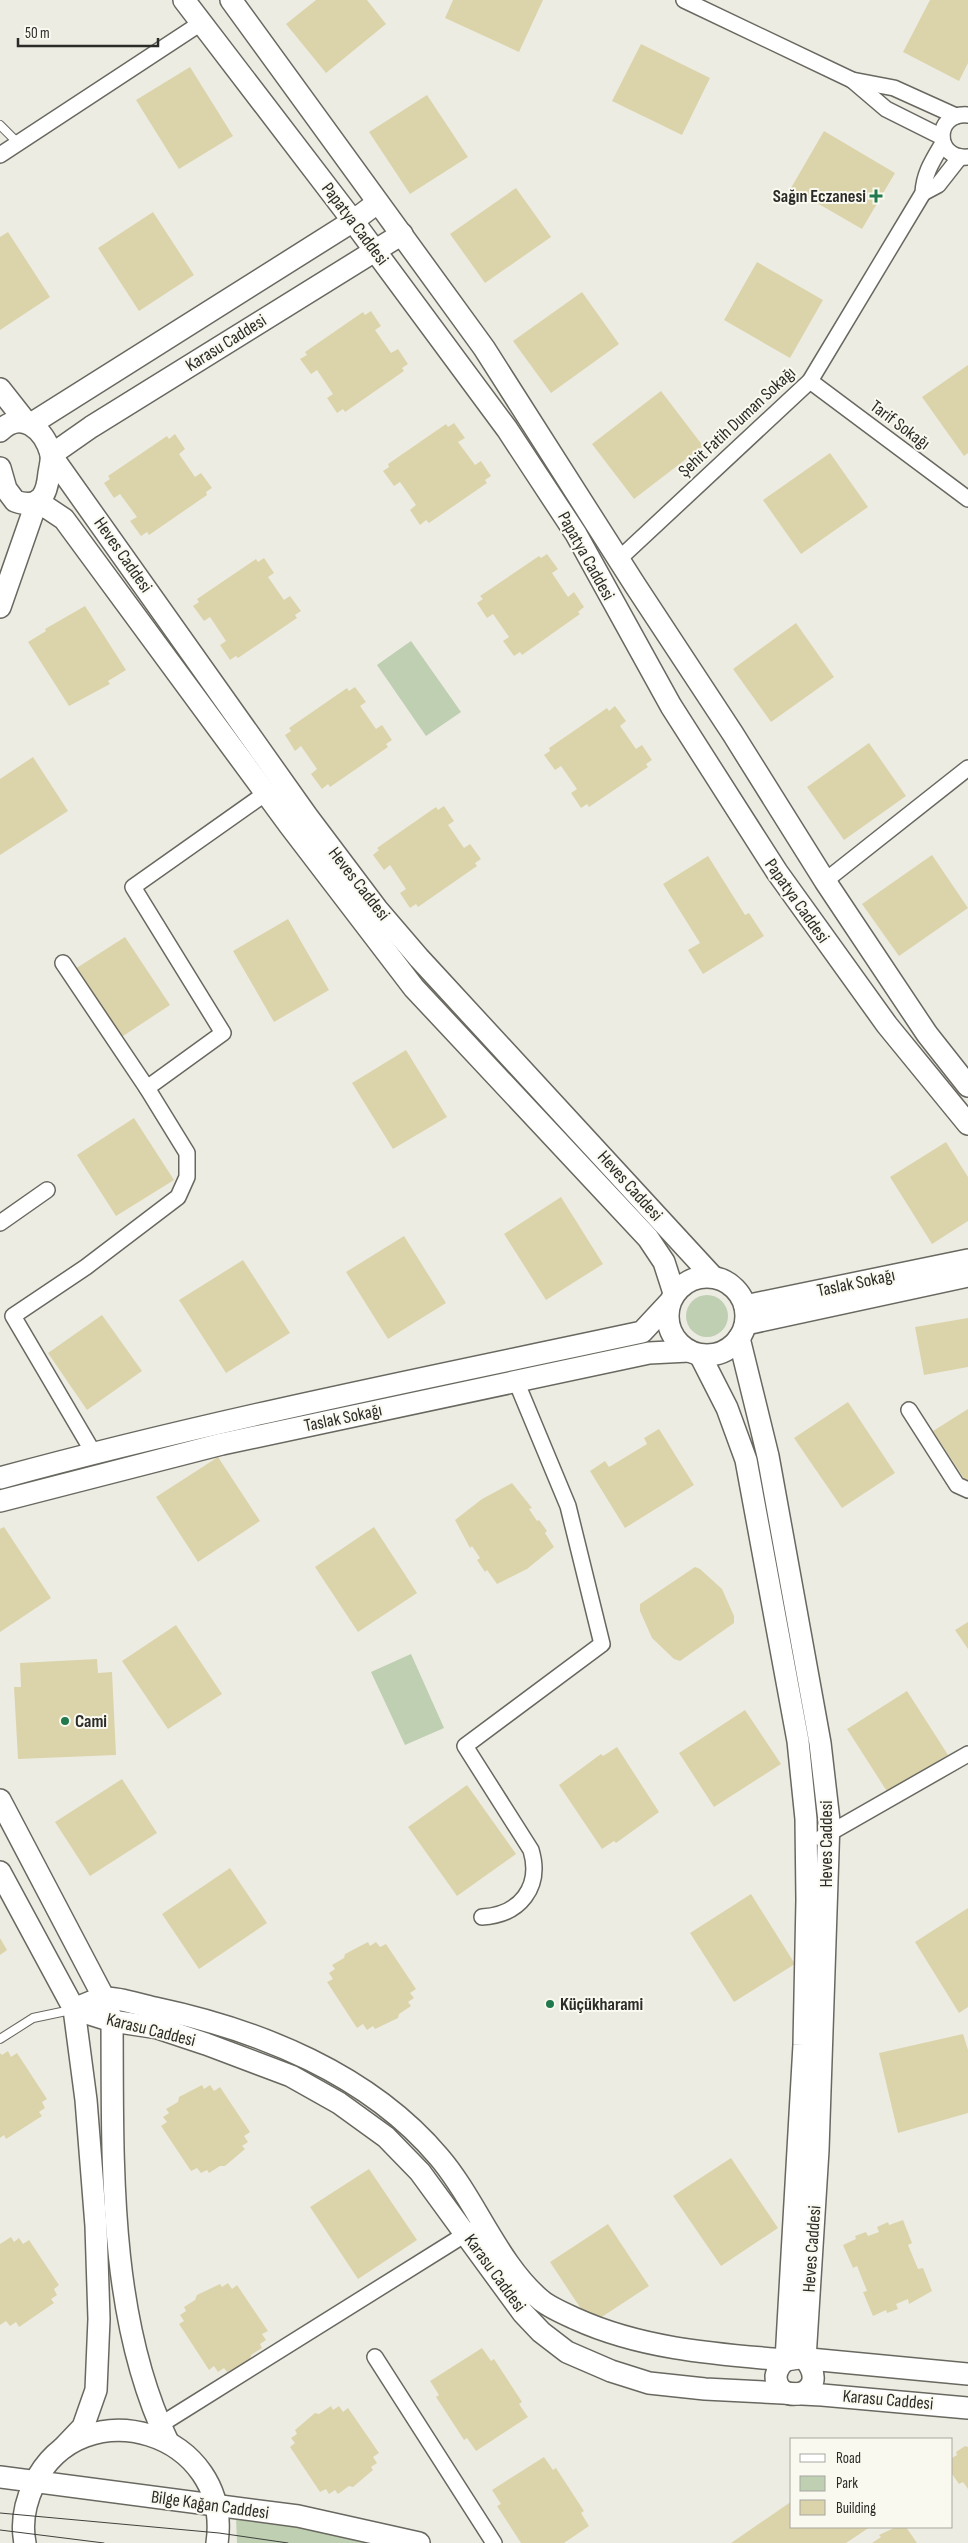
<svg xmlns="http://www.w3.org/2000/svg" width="968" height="2543" font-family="'Sofia Sans Condensed',sans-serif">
<rect width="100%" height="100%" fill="#edece2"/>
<g fill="#becfb2">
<polygon points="411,641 461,712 426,736 377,665"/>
<circle cx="707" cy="1316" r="21"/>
<polygon points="411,1654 444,1728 405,1745 371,1672"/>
<polygon points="236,2517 264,2520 370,2543 237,2543"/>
</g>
<g fill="#dbd4ab">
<polygon points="316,0 367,0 386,24 326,73 286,24"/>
<polygon points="453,0 543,0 519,52 445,18"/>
<polygon points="930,0 968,0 968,63 959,81 903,52"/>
<polygon points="641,44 710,78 682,135 612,101"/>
<polygon points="190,67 233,136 179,169 136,100"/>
<polygon points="427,95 468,157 410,194 369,132"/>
<polygon points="824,131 895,173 862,229 791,188"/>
<polygon points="516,188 551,237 485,283 450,234"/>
<polygon points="153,212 194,275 139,311 98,248"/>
<polygon points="8,232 50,297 0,330 0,237"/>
<polygon points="757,262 823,300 790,358 724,320"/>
<polygon points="582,292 619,344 551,393 513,341"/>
<polygon points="371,311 381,326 375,330 391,353 398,349 408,364 402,368 404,371 345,412 343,409 337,413 327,398 333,394 317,370 311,374 300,359 307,355 305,352 363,312 365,315"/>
<polygon points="968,365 968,453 964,456 922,397"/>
<polygon points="661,391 703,446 634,499 592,444"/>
<polygon points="454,423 465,438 458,442 475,465 481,461 491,476 485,480 487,483 429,523 426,520 420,525 410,510 416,505 400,482 394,486 383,471 389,467 388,464 446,424 448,427"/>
<polygon points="175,434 185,449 179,454 195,477 201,473 212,488 206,492 207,495 149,535 147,532 141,536 130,521 137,517 120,494 114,498 104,483 110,479 108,476 167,436 169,439"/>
<polygon points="830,453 868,507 801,554 763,500"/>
<polygon points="547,554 558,569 552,573 568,597 574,592 584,607 578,612 580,614 522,655 520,652 514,656 503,641 509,637 493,614 487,618 477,603 483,599 480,596 539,556 541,558"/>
<polygon points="264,558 274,573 268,577 284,600 290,596 301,611 295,615 297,618 238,658 236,656 230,660 220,645 226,641 210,617 204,621 193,606 199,602 197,599 256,559 258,562"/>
<polygon points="85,606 126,670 108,681 110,684 69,706 28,642 46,631 45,629"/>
<polygon points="796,623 834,677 771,722 733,669"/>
<polygon points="355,687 366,702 360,706 376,729 382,725 392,740 386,744 388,747 330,787 328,784 322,789 311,774 317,769 301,746 295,751 285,735 291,731 289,728 347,688 349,691"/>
<polygon points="615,706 626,721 620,726 636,749 642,745 652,760 646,764 648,767 589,807 587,804 581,808 571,793 577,789 561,766 555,770 544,755 550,751 549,748 607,708 609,711"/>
<polygon points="869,743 906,796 844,840 807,787"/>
<polygon points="33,757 68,811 0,855 0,779"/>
<polygon points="444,806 454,821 448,825 464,848 470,844 481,859 475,863 477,866 418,907 416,904 410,908 400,893 406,889 390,865 384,870 373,855 379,850 377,848 436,807 438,810"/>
<polygon points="932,855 968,908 899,956 862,904"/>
<polygon points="708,856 745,915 749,913 764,936 703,974 688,950 700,943 663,884"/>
<polygon points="288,919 329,990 274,1022 233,951"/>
<polygon points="125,937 170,1005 120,1038 75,969"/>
<polygon points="406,1050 447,1117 393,1149 352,1083"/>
<polygon points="134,1118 174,1180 116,1216 77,1155"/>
<polygon points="946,1142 968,1177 968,1221 932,1244 890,1177"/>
<polygon points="561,1197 603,1264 546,1300 504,1234"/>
<polygon points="404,1236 446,1303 388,1339 346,1272"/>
<polygon points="243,1260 290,1333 226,1373 179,1300"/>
<polygon points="102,1315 142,1371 87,1410 48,1353"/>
<polygon points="968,1318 968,1367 924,1375 915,1327"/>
<polygon points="848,1402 895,1473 842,1508 794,1438"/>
<polygon points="968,1409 968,1482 967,1483 933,1431"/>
<polygon points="659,1429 694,1485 625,1528 590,1471 605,1461 609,1467 647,1444 644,1438"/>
<polygon points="218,1457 260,1521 198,1562 156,1497"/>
<polygon points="512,1483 532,1508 529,1509 537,1521 539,1520 547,1531 545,1533 554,1547 527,1569 497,1584 487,1570 485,1572 477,1560 480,1558 472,1546 470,1548 455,1520 482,1499"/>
<polygon points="4,1527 51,1598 0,1632 0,1529"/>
<polygon points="374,1527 417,1593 358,1632 315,1567"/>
<polygon points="695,1567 700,1569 722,1589 734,1616 734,1623 680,1661 674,1659 652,1638 640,1611 640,1604"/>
<polygon points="968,1622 968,1649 955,1630"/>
<polygon points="176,1625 222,1694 168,1729 122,1661"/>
<polygon points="97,1659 98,1673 112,1672 116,1755 18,1759 14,1687 21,1687 20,1663"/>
<polygon points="907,1691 948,1755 888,1793 847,1729"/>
<polygon points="745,1710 781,1764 714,1807 679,1753"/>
<polygon points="617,1747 659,1812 616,1843 614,1841 602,1849 559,1785 601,1754 603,1756"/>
<polygon points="122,1779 157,1833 90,1876 55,1822"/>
<polygon points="467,1785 516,1854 457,1896 408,1827"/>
<polygon points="230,1868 267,1923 199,1969 162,1914"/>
<polygon points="751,1894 795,1964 734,2002 690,1933"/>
<polygon points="968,1908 968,2007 959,2013 915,1942"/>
<polygon points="0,1938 7,1950 0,1955"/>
<polygon points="368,1942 370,1946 376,1942 380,1947 386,1944 416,1989 410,1993 414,1998 408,2002 411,2006 399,2014 398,2018 375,2029 373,2026 367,2030 363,2024 357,2028 327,1982 333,1979 329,1973 335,1969 332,1965 344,1958 345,1954"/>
<polygon points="963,2034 968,2050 968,2113 898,2133 879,2053"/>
<polygon points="8,2051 11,2057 17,2053 47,2099 42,2102 45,2108 39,2112 42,2116 6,2139 4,2135 0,2138 0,2053 2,2055"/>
<polygon points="202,2085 204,2089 210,2085 214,2091 220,2087 250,2132 244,2136 248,2142 242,2146 245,2149 225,2166 220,2166 209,2173 207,2170 201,2173 197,2168 191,2171 161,2126 167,2122 163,2117 169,2113 166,2109 178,2102 179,2097"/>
<polygon points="731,2158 778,2228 721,2266 673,2196"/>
<polygon points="369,2169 417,2240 358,2279 310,2207"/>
<polygon points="903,2220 912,2243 908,2245 918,2269 923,2268 932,2291 909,2304 908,2299 896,2304 898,2309 887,2313 886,2310 873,2316 863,2292 867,2291 857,2266 853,2268 843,2245 856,2239 855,2236 866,2232 868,2236 879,2232 877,2227 888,2222 889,2225"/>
<polygon points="608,2224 649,2286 591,2324 550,2262"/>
<polygon points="11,2237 14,2242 19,2238 23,2244 29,2240 59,2285 54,2289 57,2295 51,2299 54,2303 19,2327 16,2322 10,2326 6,2321 0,2325 0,2244"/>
<polygon points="228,2283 232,2289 237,2285 268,2331 262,2334 266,2340 260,2344 262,2348 251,2355 250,2360 227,2372 224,2368 218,2372 214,2366 209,2370 179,2324 184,2321 180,2315 186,2311 184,2307 195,2300 197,2295 220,2284 222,2287"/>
<polygon points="482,2348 491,2361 494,2359 522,2402 519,2404 528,2417 476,2451 467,2438 464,2440 436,2397 439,2395 430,2381"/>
<polygon points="331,2406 333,2410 339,2406 343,2412 348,2408 379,2453 373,2457 377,2463 371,2467 373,2470 353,2487 349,2486 338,2494 335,2490 329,2494 326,2489 320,2492 290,2447 295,2443 291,2438 297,2434 295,2430 315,2413 319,2414"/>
<polygon points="965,2446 968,2447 968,2489 963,2482 959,2484 952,2474 952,2458 957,2455 956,2452"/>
<polygon points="544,2457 553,2470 556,2468 584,2511 581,2513 589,2526 564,2543 521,2543 497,2506 501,2504 492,2490"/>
<polygon points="792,2501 792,2527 870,2527 846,2543 731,2543"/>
<polygon points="896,2527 906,2527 917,2543 872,2543 881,2537 879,2535"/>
</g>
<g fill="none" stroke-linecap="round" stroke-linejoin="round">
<defs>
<g id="lane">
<polyline points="0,125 18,143"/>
<polyline points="0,2039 33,2018 71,2010"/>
</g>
<g id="street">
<polyline points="684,0 852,80 894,88 956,116"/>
<polyline points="852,80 886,109 942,137"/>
<path d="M968,115C933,112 934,160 968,157"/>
<polyline points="0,155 201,23"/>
<polyline points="923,193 938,185 960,157"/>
<polyline points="810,381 968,499"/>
<path d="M619,559L810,381L923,193C924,173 933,160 943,143"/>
<polyline points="825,881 968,768"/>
<polyline points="63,963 147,1088 187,1153 187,1177 178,1197 86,1267 13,1316 93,1452"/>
<polyline points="147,1088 223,1033 133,887 266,793"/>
<polyline points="0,1223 47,1190"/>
<polyline points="909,1410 957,1485 968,1490"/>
<polyline points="821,1838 968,1754"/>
<path d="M482,1917C520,1915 542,1887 531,1850L465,1746L602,1644L568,1506L516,1381"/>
<polyline points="375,2357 494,2543"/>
<polyline points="160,2425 472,2230"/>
</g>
<g id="secondary">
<polyline points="184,0 353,221 507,429 576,534 671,706 777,872 887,1025 968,1124"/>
<polyline points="231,0 484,348 635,585 733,734 825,881 927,1034 968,1086"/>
<polyline points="402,234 91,427 51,455 307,816 377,909 419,958 713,1277"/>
<polyline points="0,389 26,422"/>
<polyline points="31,424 353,221 377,203"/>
<path d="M0,431C21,409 44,429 51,454C52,459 50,467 49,473C47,494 41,510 15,501L6,489L0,468"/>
<polyline points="0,607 37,501 64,519 290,826 414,988 648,1238 664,1262 674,1293"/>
<circle cx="707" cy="1316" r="39"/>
<polyline points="745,1306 968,1260"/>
<polyline points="746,1324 968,1276"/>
<path d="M700,1355L727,1408L746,1460L798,1741L806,1819L807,1900L804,2045L786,2360C780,2364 777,2369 776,2376C776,2408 834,2395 805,2359L818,2150L829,1821L820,1743L768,1456L739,1338"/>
<path d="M0,1478C212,1420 427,1378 642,1332L669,1303"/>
<polyline points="0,1501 222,1444 649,1353 689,1351"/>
<path d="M0,1800L104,1998L112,2021C113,2159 107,2316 168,2442"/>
<polyline points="0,1872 74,2009 86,2100 96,2226 99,2319 96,2390 83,2427 63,2448"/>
<polyline points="74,2009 112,2021 158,2028 206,2044 291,2076 339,2103 386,2137 420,2172 523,2313 541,2332 567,2352 611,2371 649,2383 705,2389 822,2395 968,2408"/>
<path d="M74,2009C83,2006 96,1998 106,1998C121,1998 140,2005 155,2008C259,2030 369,2074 439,2157C476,2200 498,2265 542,2301C551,2308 565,2314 576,2319C642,2349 715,2354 786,2360L799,2358L968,2374"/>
<polyline points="0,2477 298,2516 419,2543"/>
<path d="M25,2543C21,2523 25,2503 34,2484C82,2386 233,2432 217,2543"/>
</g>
</defs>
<use href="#lane" stroke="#696860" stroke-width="10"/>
<use href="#street" stroke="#696860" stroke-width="18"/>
<use href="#secondary" stroke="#696860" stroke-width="24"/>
<use href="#lane" stroke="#fff" stroke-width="8"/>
<use href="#street" stroke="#fff" stroke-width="15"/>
<use href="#secondary" stroke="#fff" stroke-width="21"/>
<g stroke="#40403c" stroke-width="1">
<polyline points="0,2513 219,2533 288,2543"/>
<polyline points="0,2530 104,2543"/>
</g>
</g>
<g fill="#21794d" stroke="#faf9f0" stroke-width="2">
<path d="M873.5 188.5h5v5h5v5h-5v5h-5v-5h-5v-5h5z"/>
<circle cx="65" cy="1721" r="5"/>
<circle cx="550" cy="2004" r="5"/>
</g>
<g text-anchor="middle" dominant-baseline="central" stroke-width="4" stroke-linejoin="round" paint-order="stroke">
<g font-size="18" font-weight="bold" fill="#2b2b28" stroke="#faf9f0" text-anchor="start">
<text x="866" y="196" text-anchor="end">Sağın Eczanesi</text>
<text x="75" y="1721">Cami</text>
<text x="560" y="2004">Küçükharami</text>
</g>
<g font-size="18" fill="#2b2b28" stroke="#faf9f0">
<text transform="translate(355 224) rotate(53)">Papatya Caddesi</text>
<text transform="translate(226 343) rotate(-32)">Karasu Caddesi</text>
<text transform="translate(737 422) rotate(-43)">Şehit Fatih Duman Sokağı</text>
<text transform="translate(900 425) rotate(37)">Tarif Sokağı</text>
<text transform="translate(123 555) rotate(55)">Heves Caddesi</text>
<text transform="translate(586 556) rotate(61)">Papatya Caddesi</text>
<text transform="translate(359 884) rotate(52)">Heves Caddesi</text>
<text transform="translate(797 901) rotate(55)">Papatya Caddesi</text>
<text transform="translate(630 1186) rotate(48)">Heves Caddesi</text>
<text transform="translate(856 1283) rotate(-12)">Taslak Sokağı</text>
<text transform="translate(343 1418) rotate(-12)">Taslak Sokağı</text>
<text transform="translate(826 1844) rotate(-90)">Heves Caddesi</text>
<text transform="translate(151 2030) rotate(14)">Karasu Caddesi</text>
<text transform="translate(812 2249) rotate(-86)">Heves Caddesi</text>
<text transform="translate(495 2273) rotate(54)">Karasu Caddesi</text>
<text transform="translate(888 2400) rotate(5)">Karasu Caddesi</text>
<text transform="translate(210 2505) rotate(8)">Bilge Kağan Caddesi</text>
</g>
</g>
<rect x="790" y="2438" width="162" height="90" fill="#faf9f0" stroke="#a7a7a0"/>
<rect x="800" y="2454" width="25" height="8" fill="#ffffff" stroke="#a7a7a0"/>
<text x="836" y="2463" font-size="15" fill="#2b2b28">Road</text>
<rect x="800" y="2476" width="25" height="15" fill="#becfb2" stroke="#a7a7a0"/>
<text x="836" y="2488" font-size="15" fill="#2b2b28">Park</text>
<rect x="800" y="2500" width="25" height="15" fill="#dbd4ab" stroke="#a7a7a0"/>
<text x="836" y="2513" font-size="15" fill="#2b2b28">Building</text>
<path d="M18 38v8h140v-8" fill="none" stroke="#2b2b28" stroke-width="2.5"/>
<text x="25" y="38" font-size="15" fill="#2b2b28" stroke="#faf9f0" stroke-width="4" paint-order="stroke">50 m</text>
</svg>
